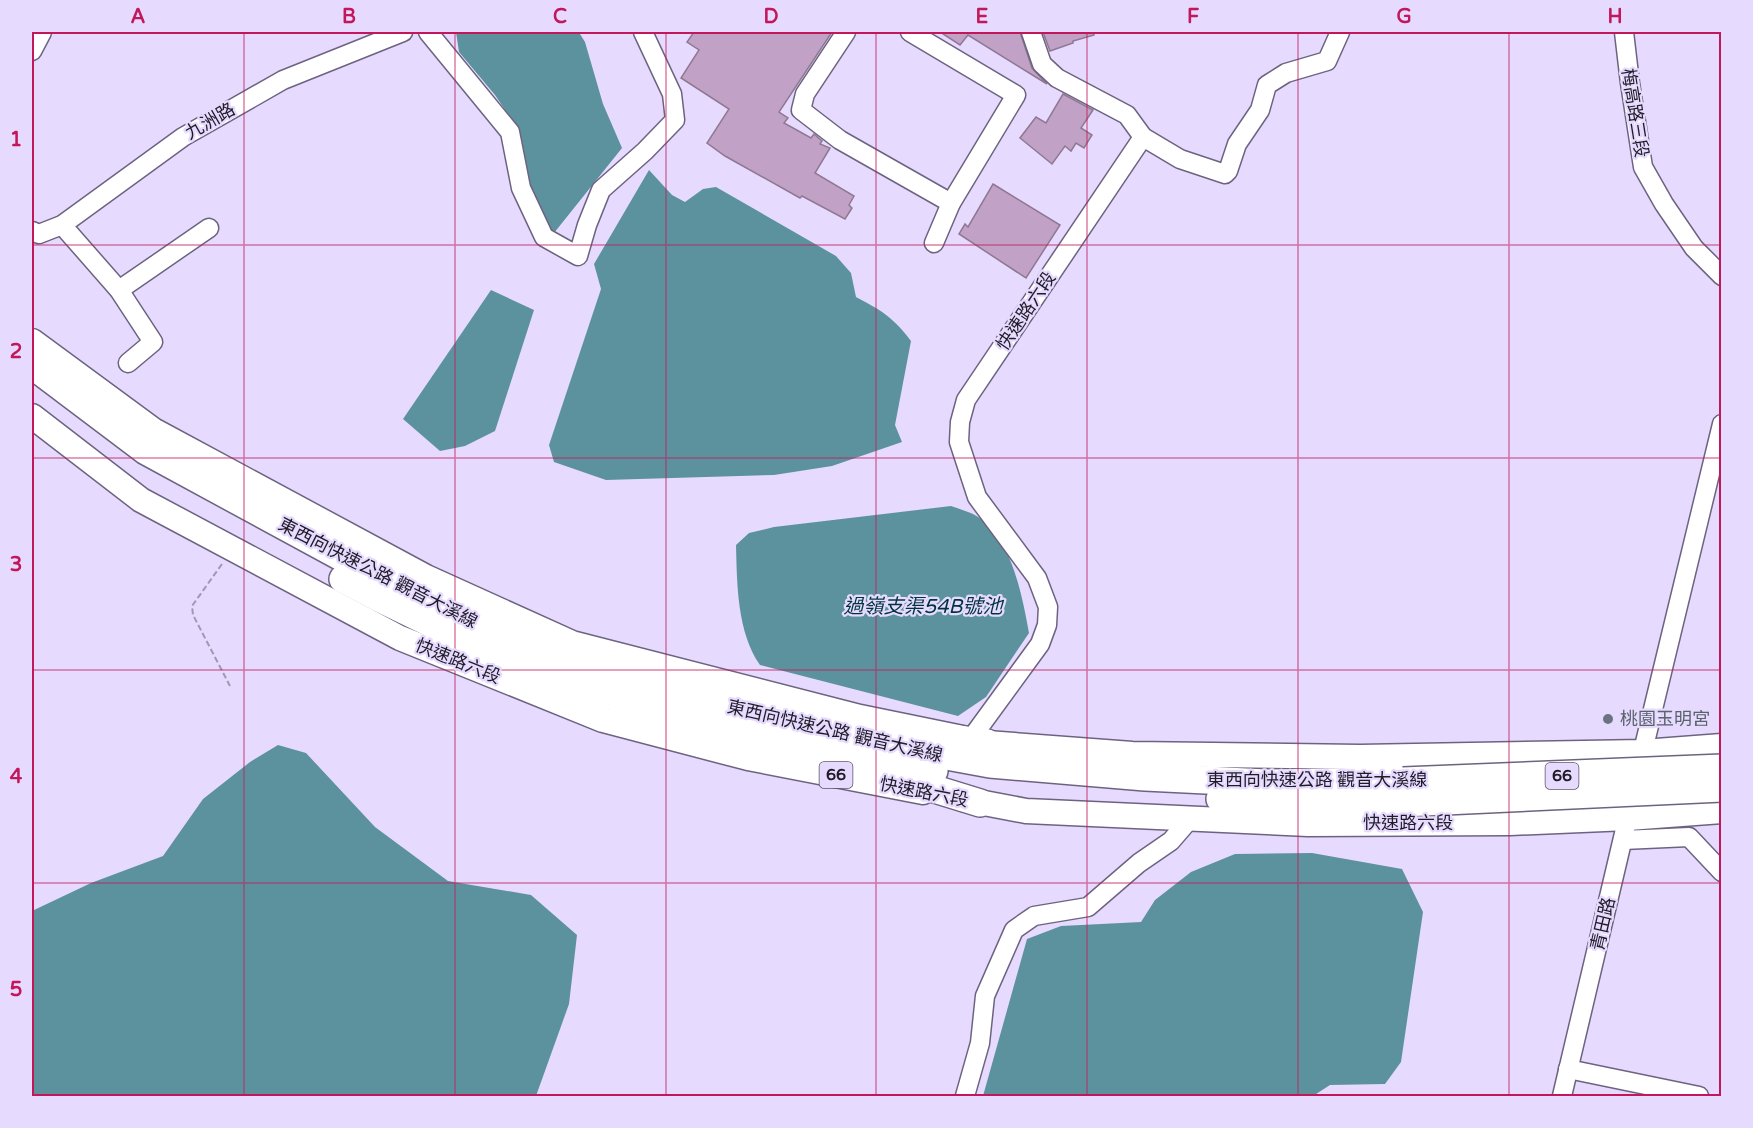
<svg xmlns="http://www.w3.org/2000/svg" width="1753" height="1128" font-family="'Varela Round','Noto Sans TC',sans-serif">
<rect width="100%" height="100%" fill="#e6dbfe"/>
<g fill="#5c929e">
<polygon points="456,32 569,32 580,34 585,42 603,104 622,148 554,233 537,210 516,126 495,95 459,52"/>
<path d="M649,170L672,195L685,202L703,189L716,187L836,256L851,273L856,297C881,310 894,318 911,341L895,425L902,442L832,466L774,475L606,480L554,462L549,445L601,289L594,264Z"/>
<polygon points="491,290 534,310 495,431 465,446 440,451 403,419"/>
<path d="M951,506C959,509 967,511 973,514C1011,533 1022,595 1029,633L986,697L958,716L760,665C737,632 737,584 736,545L749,533L774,527Z"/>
<polygon points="278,745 306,753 375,827 448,881 531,895 577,935 569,1004 536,1096 32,1096 32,911 91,883 163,856 203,799 250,762"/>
<polygon points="1312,853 1402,869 1423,912 1401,1062 1385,1084 1330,1085 1313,1096 983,1096 1027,939 1061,926 1141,922 1155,900 1191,872 1235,854"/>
</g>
<g fill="#c1a2c6" stroke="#8f7893" stroke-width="1.5">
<polygon points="694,32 832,32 779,112 788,118 784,123 811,138 814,134 822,141 820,144 830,148 815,173 854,196 849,205 852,208 845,219 802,196 800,198 725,156 707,143 729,109 681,78 699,50 687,42"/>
<polygon points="940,32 1020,32 1032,68 1047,84 968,35 960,45"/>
<polygon points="1043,32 1093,32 1094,35 1073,41 1073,43 1050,51"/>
<polygon points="1063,94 1093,110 1081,128 1092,135 1084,148 1076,143 1071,151 1065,146 1052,164 1020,138 1036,117 1046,123"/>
<polygon points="993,184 1060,225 1026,278 959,234 965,224 968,227"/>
</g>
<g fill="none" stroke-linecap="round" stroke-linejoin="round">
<defs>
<g id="minor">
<polyline points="428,32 510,132 521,188 544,237 578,256 587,225 601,190 645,151 675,120 672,94 643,32"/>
<polyline points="846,32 805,94 801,110 840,140 951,203"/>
<polyline points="910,32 1016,95 951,203 934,243"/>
<polyline points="1031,32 1042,64 1057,78 1127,115 1143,137 1180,159 1225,174 1228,171 1237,144 1260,110 1267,85 1286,73 1327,61 1340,32"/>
<polyline points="1624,32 1630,83 1643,167 1664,204 1694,248 1722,276"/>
<polyline points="32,51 42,32"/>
<polyline points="62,225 119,290 153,342 128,363"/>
<polyline points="32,231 39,234 62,225 183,137 283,80 403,32"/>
<polyline points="119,290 209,228"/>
<polyline points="970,740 1040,644 1047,625 1048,607 1037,578 977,497 959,442 960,422 966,400 1143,137"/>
<polyline points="1640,763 1722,424"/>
<polyline points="1623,840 1689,837 1722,872"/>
<polyline points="1568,1069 1699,1096"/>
<polyline points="965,1096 980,1043 985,996 1014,930 1034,916 1088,907 1139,863 1171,841 1190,819"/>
<polyline points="1562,1096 1630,808"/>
</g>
<g id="major">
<polyline points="32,341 153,430 426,577 572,643 860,717 987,743 1132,754 1360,757 1643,752 1722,746"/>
<polyline points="32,416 141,500 400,638 603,720 748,758 923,792"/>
<polyline points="963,799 1026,811 1308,824 1510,823 1628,818 1722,811"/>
</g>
<g id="highway">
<polyline points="32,365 146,451 378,577 534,649 626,680 860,740 990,764 1145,777 1266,783 1403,781"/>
<polyline points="343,579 377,597 492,653 630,703 860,761 934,771"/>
<polyline points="926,735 987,743"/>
<polyline points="902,779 980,803"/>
<polyline points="1220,799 1259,801 1403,803"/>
</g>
</defs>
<use href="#minor" stroke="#6d6381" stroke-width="21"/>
<use href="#major" stroke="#6d6381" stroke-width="27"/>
<use href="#highway" stroke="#6d6381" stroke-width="30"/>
<polyline stroke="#a199b4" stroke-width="2" stroke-dasharray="6 3" stroke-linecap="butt" points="222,564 192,606 193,615 230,686"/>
<use href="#minor" stroke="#fff" stroke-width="18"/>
<use href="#major" stroke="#fff" stroke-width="24"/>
<use href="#highway" stroke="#fff" stroke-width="27"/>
<defs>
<g id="highway-bridge">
<polyline points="1403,781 1722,768"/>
<polyline points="1403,803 1722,788"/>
</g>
</defs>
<use href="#highway-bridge" stroke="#6d6381" stroke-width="30" stroke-linecap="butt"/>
<use href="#highway-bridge" stroke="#fff" stroke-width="27"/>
</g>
<path fill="none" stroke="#c2185b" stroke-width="1.5" stroke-opacity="0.55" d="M244,32V1096M455,32V1096M666,32V1096M876,32V1096M1087,32V1096M1298,32V1096M1509,32V1096M32,245H1722M32,458H1722M32,670H1722M32,883H1722"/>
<circle fill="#6b7280" stroke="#e6dbfe" stroke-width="2" cx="1608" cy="719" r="6"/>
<g text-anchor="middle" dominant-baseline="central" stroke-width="4.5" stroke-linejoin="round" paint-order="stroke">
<g fill="#e6dbfe" stroke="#5b5568" stroke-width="1.5">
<rect x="819.5" y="762" width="33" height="26" rx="4.5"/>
<rect x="1545.5" y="763" width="33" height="26" rx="4.5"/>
</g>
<g font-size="16" font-weight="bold" fill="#1f1b27">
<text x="836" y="775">66</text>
<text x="1562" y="776">66</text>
</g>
<g font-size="18" fill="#1f1b27" stroke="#e6dbfe">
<text transform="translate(1635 113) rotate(81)">梅高路三段</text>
<text transform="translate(210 121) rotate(-30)">九洲路</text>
<text transform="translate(1026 311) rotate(-56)">快速路六段</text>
<text transform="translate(378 573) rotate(27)">東西向快速公路 觀音大溪線</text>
<text transform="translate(458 661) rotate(22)">快速路六段</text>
<text transform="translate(835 731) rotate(13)">東西向快速公路 觀音大溪線</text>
<text x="1317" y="780">東西向快速公路 觀音大溪線</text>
<text transform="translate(924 792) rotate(11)">快速路六段</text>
<text x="1408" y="823">快速路六段</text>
<text transform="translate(1603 924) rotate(-77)">青田路</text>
</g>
<g font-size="18" fill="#5b616d" stroke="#e6dbfe" text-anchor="start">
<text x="1620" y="719">桃園玉明宮</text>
</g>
<g font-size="20" font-style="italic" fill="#00333d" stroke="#e6dbfe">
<text x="923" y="607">過嶺支渠54B號池</text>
</g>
</g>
<rect width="1753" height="1128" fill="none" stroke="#e6dbfe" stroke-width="66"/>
<rect x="33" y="33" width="1687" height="1062" fill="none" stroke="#c2185b" stroke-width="2"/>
<g font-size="20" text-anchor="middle" font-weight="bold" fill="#c2185b">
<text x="138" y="23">A</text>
<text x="349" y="23">B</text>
<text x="560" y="23">C</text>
<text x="771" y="23">D</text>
<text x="982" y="23">E</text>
<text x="1193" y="23">F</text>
<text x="1404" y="23">G</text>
<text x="1615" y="23">H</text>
<text x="16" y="146">1</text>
<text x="16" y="358">2</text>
<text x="16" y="571">3</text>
<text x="16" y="783">4</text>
<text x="16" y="996">5</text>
</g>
</svg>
